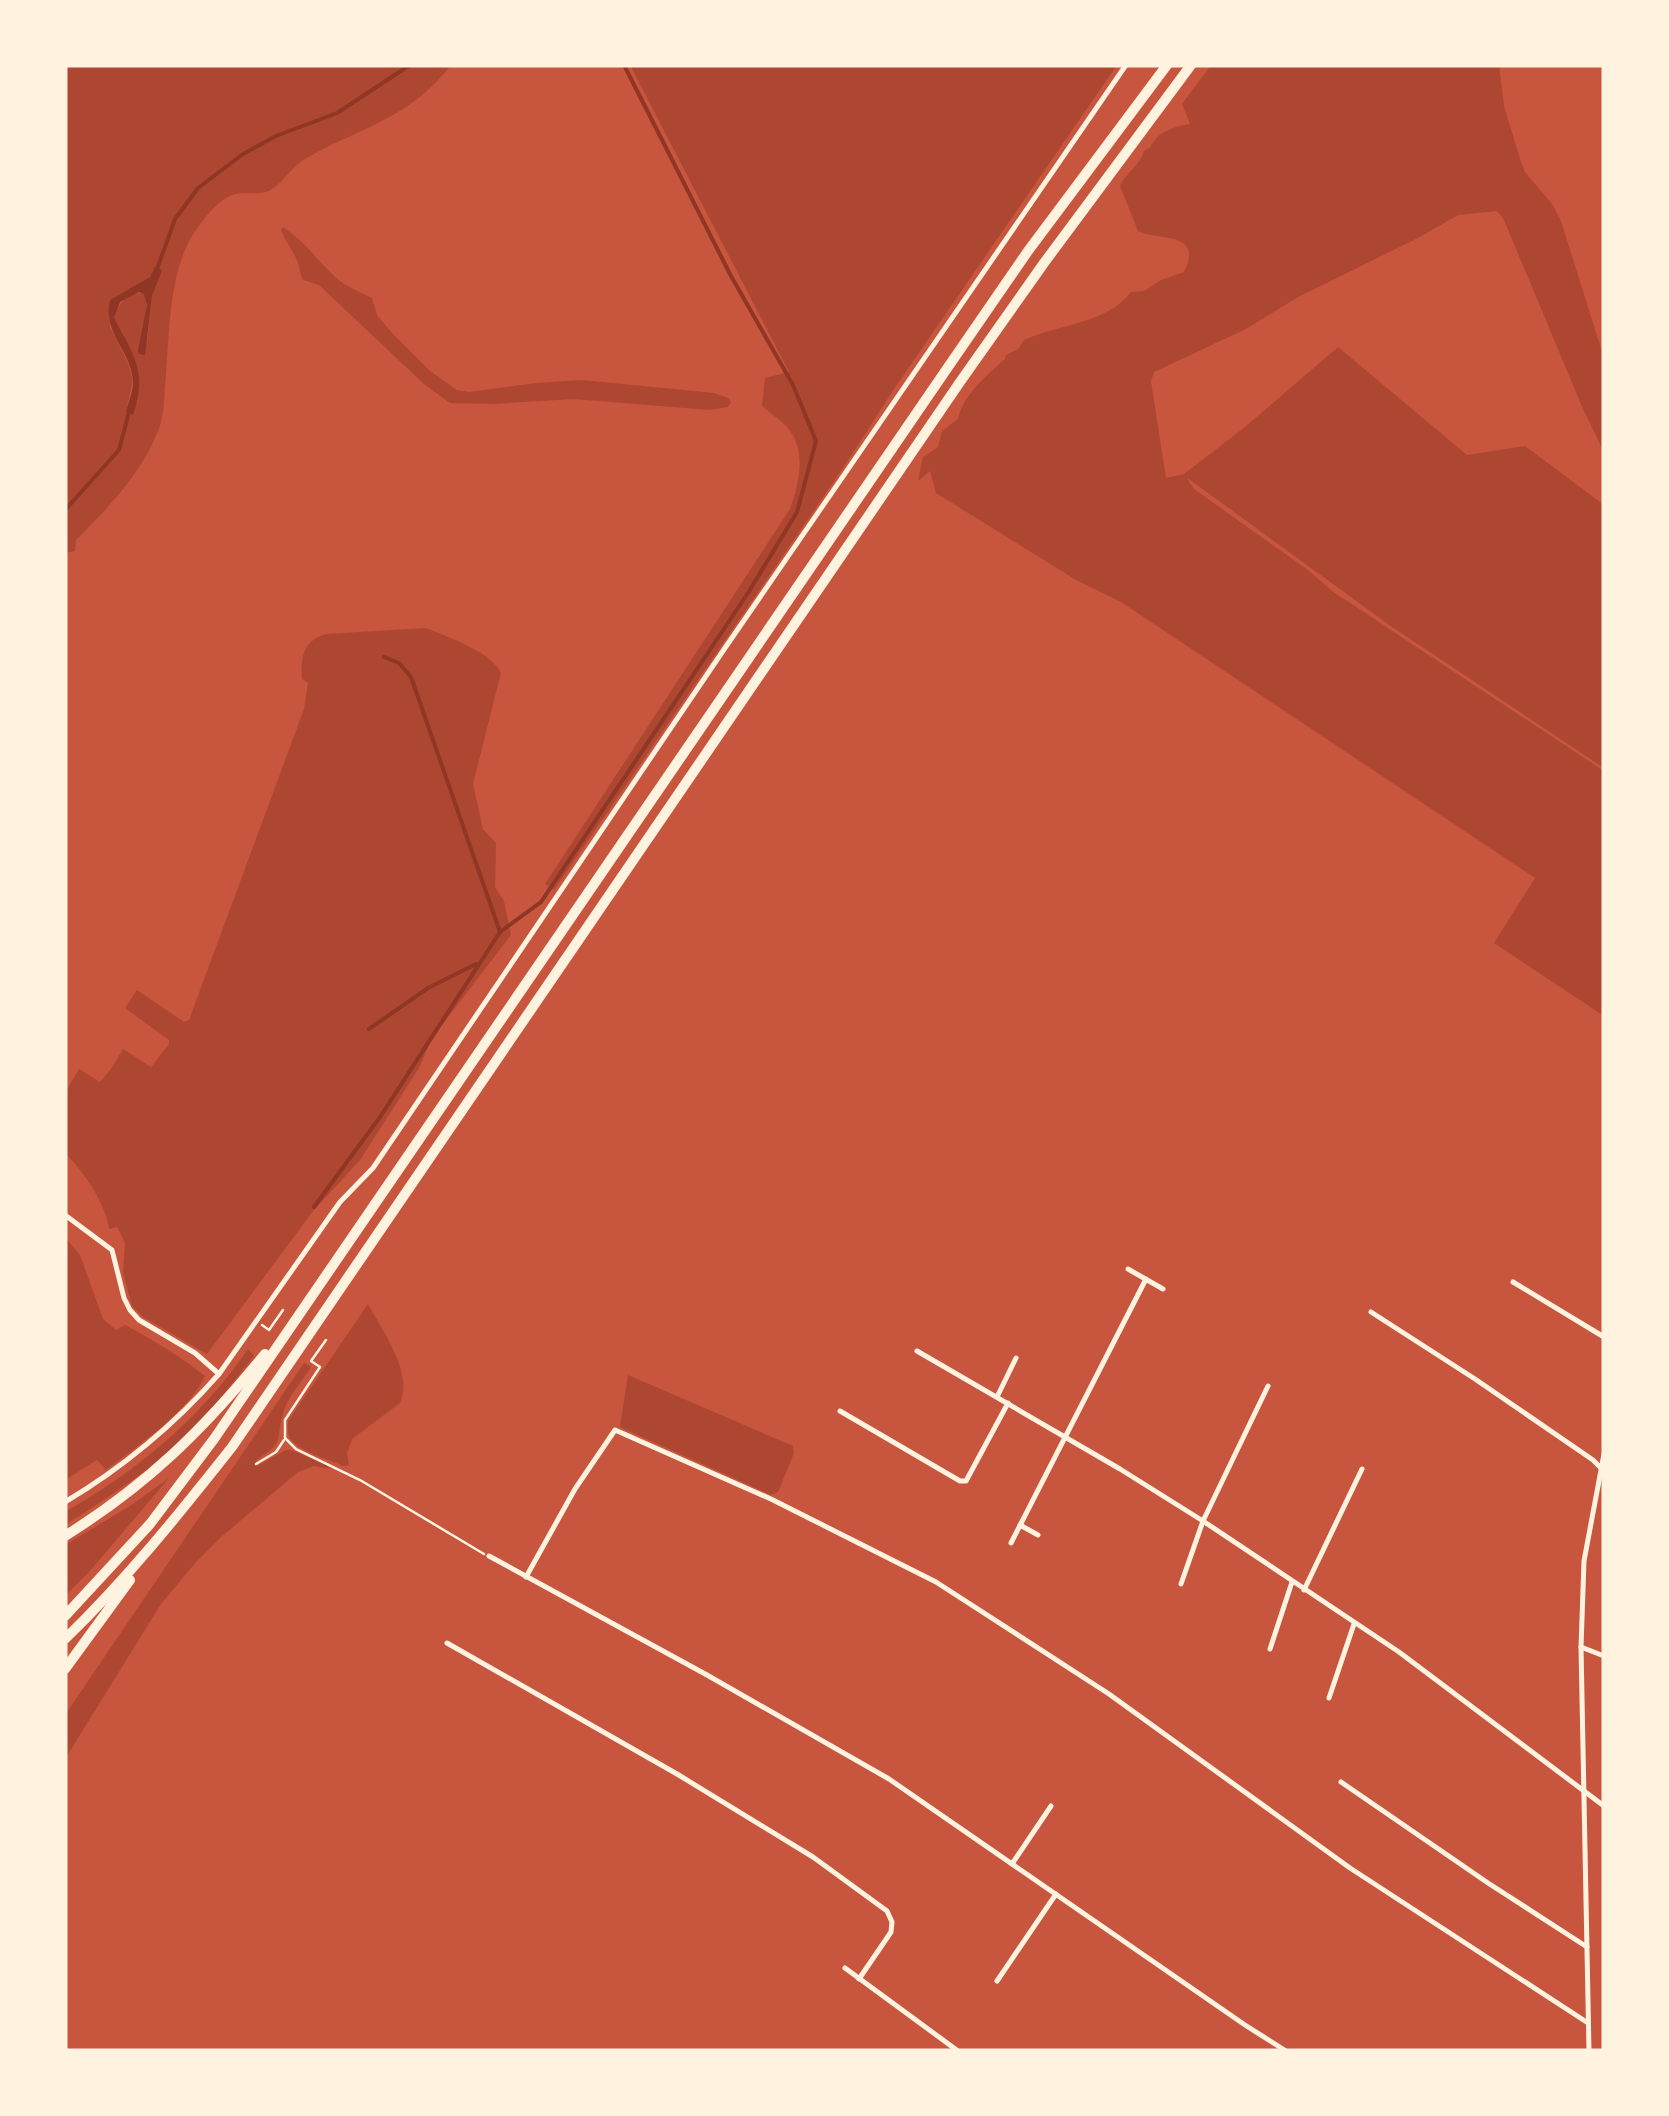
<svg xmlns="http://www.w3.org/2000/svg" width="1669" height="2116" font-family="Mulish,sans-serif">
<rect width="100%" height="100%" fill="#c8553d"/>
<g fill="#ae4732" fill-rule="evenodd">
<path d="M65,65H451C410,119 360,127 305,159C291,167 284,182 272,189C263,195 251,193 242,193C222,194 207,215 196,230C167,271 170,338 165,386C164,400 164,417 158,431C141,474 108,508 76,540L75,551L65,553ZM161,270L152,296L147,343C146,328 149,306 144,293C128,292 117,304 114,319L124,335L138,402L126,411L133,380L128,363L110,327V301Z"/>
<path d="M630,65H1117L894,389L841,471L554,890L545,884L790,509C799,483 807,452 788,428C781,420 770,413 762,406L765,378L789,372Z"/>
<path d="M1211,65H1499L1504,106L1521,162L1525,172L1552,204L1561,221L1604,358V452L1583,409L1504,220L1497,211L1458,215L1418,238L1298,297L1246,329L1154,372L1151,381L1166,478L1184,474L1245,427L1338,347L1467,455L1525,446L1604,505V768L1392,627L1186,477L1194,489L1308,570L1332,591L1604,771V1016L1494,943L1535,878L1121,602L1076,580L936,493L930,471L918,481L923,457L938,447L942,431L958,419C963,395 987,375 1005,359L1006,355L1018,349L1024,340C1058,324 1107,324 1131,292L1144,291L1161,280L1184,272C1205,230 1155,241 1138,231L1120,186C1126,172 1140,166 1144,151C1158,143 1145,152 1155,140C1162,130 1178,126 1190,124L1182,104Z"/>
<path d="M283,227C306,243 312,254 330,272C341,284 357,291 372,298L377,315L392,333L430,371L457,390L469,392L537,383L582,380L714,393L728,398L731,402L728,407L710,410L573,399L494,404L450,403L424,384L319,285L303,280C299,272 300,265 296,258C291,248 285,240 281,230Z"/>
<path d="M425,628C446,636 492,652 501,673L473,784L483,829L496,843L495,887L504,901L511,935L432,1038L419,1068L360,1160L313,1211L207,1354L143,1317L132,1306L123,1273L125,1243L117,1227L109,1229C105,1202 84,1172 65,1153L67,1111L65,1093L79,1069L100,1082L111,1069L123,1049L151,1067L169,1044V1040L125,1008L137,990L184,1022L189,1020L304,709L308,683L302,679C301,658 302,641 326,634Z"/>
<path d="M65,1237L80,1255L103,1319L116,1330L125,1325C153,1340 180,1356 205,1376C190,1410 136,1447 106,1470L97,1460L65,1480Z"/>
<path d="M368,1304C382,1330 414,1374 400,1403L352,1439L347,1454L349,1465L343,1466C330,1460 296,1450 290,1438C287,1433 288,1426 288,1421Z"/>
<path d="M248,1349L254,1356C238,1376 222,1397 205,1416C165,1461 115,1493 65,1525V1512C137,1471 201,1418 248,1349Z"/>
<path d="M304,1363L311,1367C303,1380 290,1394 285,1408C273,1440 289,1440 255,1461L257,1466L286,1450H291L327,1465L330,1469L314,1466L298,1472L220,1538L196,1562L161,1604L65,1759V1715Z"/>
<polygon points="628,1375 793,1446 794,1453 778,1492 771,1495 620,1427"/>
<polygon points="169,1478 89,1572 65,1596 65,1545 130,1506"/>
</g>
<path fill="#8f3625" d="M155,267L162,270L152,296L145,355L139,354L138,350L147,305L144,294L139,292L120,302L114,318C134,355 148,373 133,415L126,411C129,401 134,389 133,379C129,348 103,334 110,300L150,277Z"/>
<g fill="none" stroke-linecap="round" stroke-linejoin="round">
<g stroke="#8f3625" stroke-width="4">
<polyline points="156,272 175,219 198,188 243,154 276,136 337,113 410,65"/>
<polyline points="65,510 119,450 129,412"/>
<polyline points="384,657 399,663 411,677 500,932"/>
<polyline points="369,1029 428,988 476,964"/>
<polyline points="314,1207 380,1117 500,932 541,902 748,593 797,512 816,441 793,385 731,276 624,65"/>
</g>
<g stroke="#fff3e0" stroke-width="2.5">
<polyline points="262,1325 269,1330 283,1310"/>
<polyline points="326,1340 311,1361 320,1367 285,1420 285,1438 296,1449 360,1480 484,1554"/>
<polyline points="256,1464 276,1452 284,1440"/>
</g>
<g stroke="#fff3e0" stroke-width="5">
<polyline points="65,1215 112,1250 124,1298 130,1310 139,1320 195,1353 219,1374"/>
<polyline points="1128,1269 1163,1289"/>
<polyline points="1513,1282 1604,1337"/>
<polyline points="1371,1312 1475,1379 1593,1460 1604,1471"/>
<polyline points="917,1351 1120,1469 1203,1521 1399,1652 1604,1806"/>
<polyline points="997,1397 1016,1358"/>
<polyline points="840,1411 960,1481 966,1481 1008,1403"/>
<path d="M65,1502C124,1467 174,1425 219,1374L340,1202L373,1168L727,645L1126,65"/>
<polyline points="1020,1525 1038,1535"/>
<polyline points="1011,1543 1146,1279"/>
<polyline points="489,1556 707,1675 889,1779 1245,2025 1286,2051"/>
<polyline points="526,1577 575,1489 615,1430 771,1499 936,1582 1109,1694 1350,1868 1588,2023"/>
<polyline points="1181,1584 1203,1521 1268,1386"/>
<polyline points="1304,1590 1362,1469"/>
<polyline points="447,1643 677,1774 813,1857 887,1911 892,1922 891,1932 859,1979"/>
<polyline points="1581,1647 1604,1656"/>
<polyline points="1270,1649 1292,1582"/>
<polyline points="1329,1698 1354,1624"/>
<polyline points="1341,1782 1488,1883 1587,1947"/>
<polyline points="1012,1864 1051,1806"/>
<polyline points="845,1968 958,2051"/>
<polyline points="997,1981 1056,1894"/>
<polyline points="1589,2051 1581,1647 1584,1561 1604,1454"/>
</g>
<g stroke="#fff3e0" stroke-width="10">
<path d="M65,1536C148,1484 203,1430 265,1354"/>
<polyline points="65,1616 150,1524 214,1439 946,370 1028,251 1167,65"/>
<path d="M65,1639C126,1580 179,1514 232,1447L960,382L1044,263L1191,65"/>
<polyline points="65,1669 130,1580"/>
</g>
</g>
<rect width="1669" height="2116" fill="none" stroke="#fff3e0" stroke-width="135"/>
</svg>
